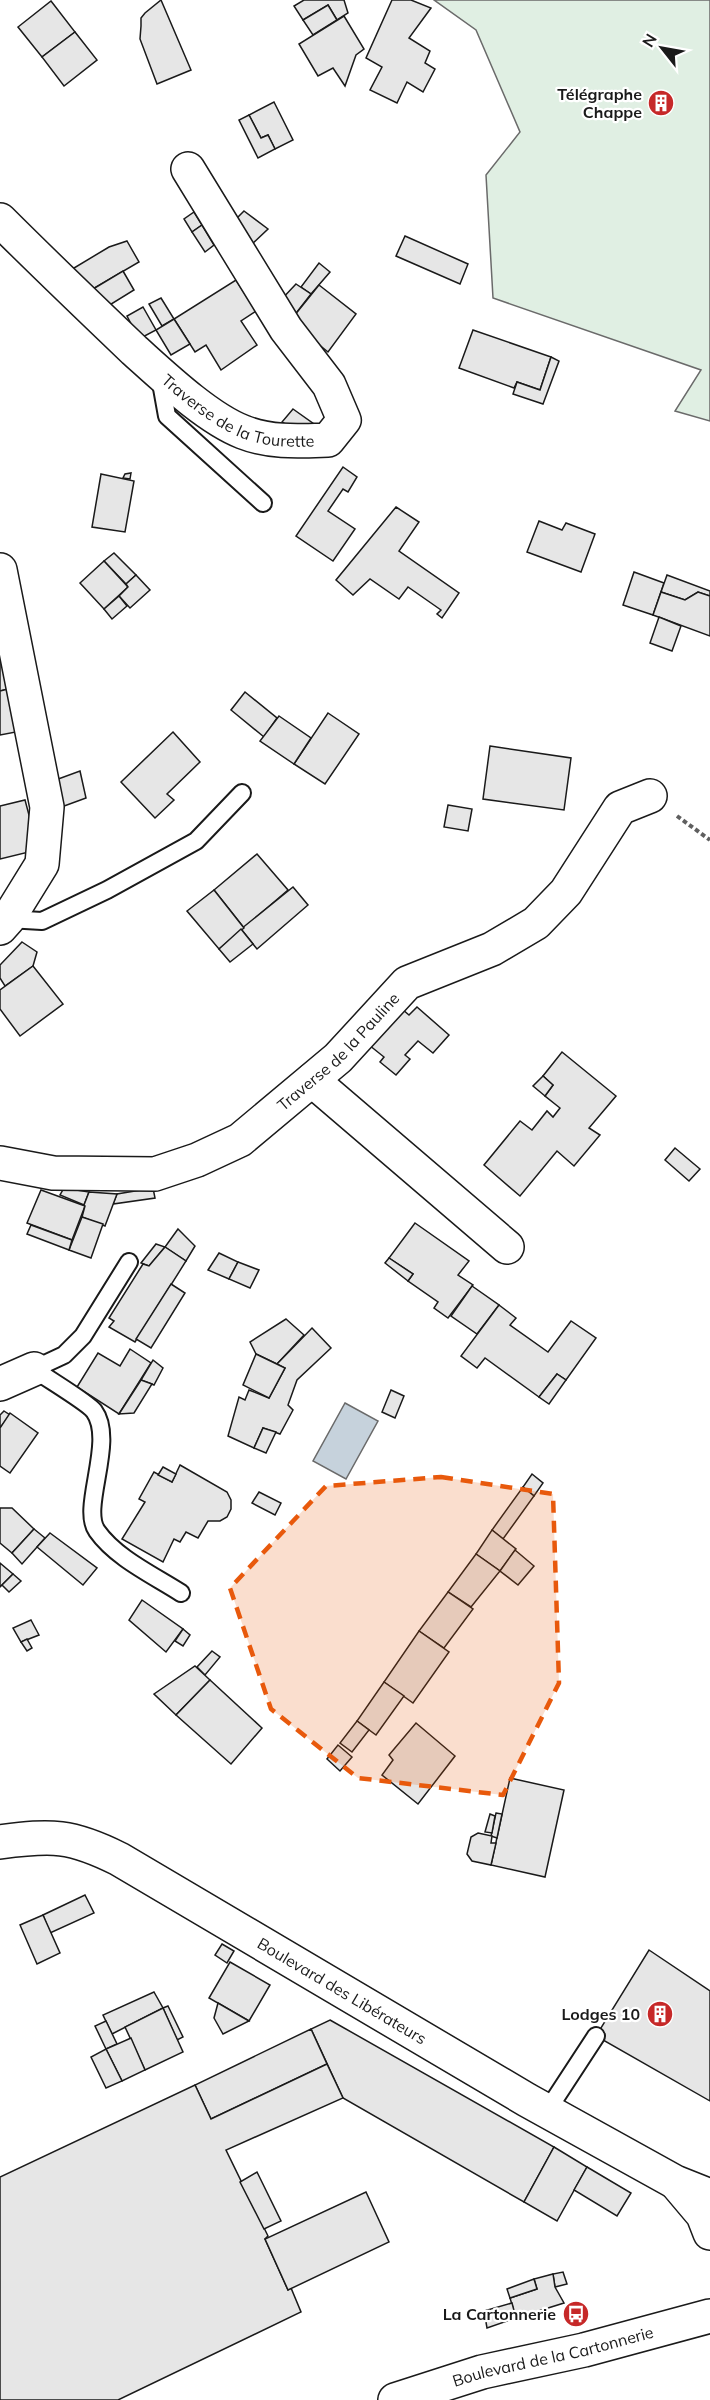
<svg xmlns="http://www.w3.org/2000/svg" width="710" height="2400" font-family="Mulish,sans-serif">
<rect width="100%" height="100%" fill="#fff"/>
<polygon fill="#e0efe3" stroke="#6a6a6a" stroke-width="1.5" points="434,0 710,0 710,421 675,411 701,370 493,298 486,175 520,132 476,30"/>
<polygon fill="#c6d2dc" stroke="#6a6a6a" stroke-width="1.5" points="345,1403 378,1421 346,1479 313,1461"/>
<g fill="#e6e6e6" stroke="#1a1a1a" stroke-width="1.5">
<polygon points="161,0 191,70 157,84 140,39 141,26 141,18 145,13"/>
<polygon points="304,0 344,0 348,13 337,20 328,5 303,20 294,6"/>
<polygon points="392,0 411,0 431,8 409,38 430,51 425,63 435,69 423,92 407,82 397,103 370,90 382,67 366,58"/>
<polygon points="51,1 75,32 42,57 18,27"/>
<polygon points="328,5 337,20 313,35 303,20"/>
<polygon points="344,16 364,49 356,55 345,86 333,68 318,76 299,44"/>
<polygon points="75,32 97,60 64,86 42,57"/>
<circle cx="661" cy="103" r="11"/>
<polygon points="274,102 293,140 275,149 268,135 261,138 249,115"/>
<polygon points="249,115 261,138 268,135 275,149 258,158 239,120"/>
<polygon points="244,211 268,229 250,246 234,221"/>
<polygon points="194,212 202,225 192,232 184,219"/>
<polygon points="202,225 214,245 205,252 192,232"/>
<polygon points="405,236 468,264 460,284 396,256"/>
<polygon points="127,241 139,262 86,293 69,271 109,247"/>
<polygon points="319,263 330,272 311,294 301,287"/>
<polygon points="123,271 134,290 100,311 88,292"/>
<polygon points="236,280 256,311 241,321 257,345 221,370 206,345 195,352 174,319"/>
<polygon points="296,284 311,294 290,321 278,303"/>
<polygon points="319,285 356,314 328,352 290,321"/>
<polygon points="161,298 174,319 162,326 149,304"/>
<polygon points="143,307 156,330 139,339 127,316"/>
<polygon points="174,319 190,344 171,355 156,330"/>
<polygon points="473,330 551,357 540,390 517,382 514,388 459,368"/>
<polygon points="551,357 559,361 543,404 513,394 517,382 540,390"/>
<polygon points="293,409 314,424 305,437 282,422"/>
<polygon points="343,467 357,477 348,492 343,489 328,511 355,529 333,561 296,536"/>
<polygon points="131,473 130,479 123,478 125,474"/>
<polygon points="101,474 134,481 125,532 92,527"/>
<polygon points="396,507 419,522 399,551 459,593 442,618 437,614 441,610 408,587 399,599 370,579 353,595 336,580"/>
<polygon points="539,521 562,530 566,523 595,534 581,572 527,552"/>
<polygon points="114,553 136,575 126,584 104,561"/>
<polygon points="104,561 128,587 104,609 80,583"/>
<polygon points="634,572 664,583 653,615 623,605"/>
<polygon points="136,575 150,590 130,608 119,596 128,587 126,584"/>
<polygon points="667,575 710,591 710,596 698,592 685,600 661,592"/>
<polygon points="661,592 685,600 698,592 710,596 710,636 653,615"/>
<polygon points="119,596 127,606 112,619 104,609"/>
<polygon points="659,617 681,626 672,651 650,643"/>
<polygon points="0,651 8,689 0,691"/>
<polygon points="8,689 16,732 0,735 0,691"/>
<polygon points="245,692 277,718 264,737 231,710"/>
<polygon points="328,713 359,734 325,784 294,764"/>
<polygon points="279,716 311,738 294,764 260,741"/>
<polygon points="173,732 200,762 167,794 174,800 155,818 121,782"/>
<polygon points="490,746 571,758 564,810 483,799"/>
<polygon points="80,771 86,798 56,809 50,782"/>
<polygon points="25,800 33,830 33,851 0,859 0,806"/>
<polygon points="448,805 472,809 468,831 444,827"/>
<polygon points="257,854 288,890 244,928 214,890"/>
<polygon points="293,887 308,905 257,949 241,929"/>
<polygon points="214,890 244,928 219,949 187,911"/>
<polygon points="241,929 253,944 230,962 219,949"/>
<polygon points="22,942 37,952 33,966 5,986 0,978 0,965"/>
<polygon points="33,966 63,1004 20,1036 0,1009 0,990"/>
<polygon points="417,1007 449,1035 433,1053 418,1041 405,1055 410,1059 396,1075 380,1062 384,1057 369,1045 402,1009 409,1015"/>
<polygon points="562,1052 616,1096 589,1128 600,1135 574,1166 557,1151 520,1196 484,1165 520,1121 532,1130 547,1111 553,1117 560,1108 545,1096 553,1085 543,1076"/>
<polygon points="543,1076 553,1085 545,1096 533,1086"/>
<polygon points="675,1148 700,1169 689,1181 665,1160"/>
<polygon points="64,1188 89,1192 84,1205 60,1195"/>
<polygon points="153,1188 155,1198 113,1204 117,1194"/>
<polygon points="41,1190 85,1206 72,1240 27,1223"/>
<polygon points="89,1192 117,1194 105,1226 82,1217 85,1206 84,1205"/>
<polygon points="82,1217 103,1224 91,1258 69,1250"/>
<polygon points="415,1223 469,1261 458,1275 473,1285 448,1318 434,1308 438,1302 408,1281 413,1274 389,1258"/>
<polygon points="31,1225 72,1240 69,1250 27,1234"/>
<polygon points="178,1229 195,1246 186,1261 165,1247"/>
<polygon points="156,1244 165,1247 149,1266 141,1263"/>
<polygon points="165,1247 186,1261 135,1342 109,1327 114,1321 109,1318 143,1264 149,1266"/>
<polygon points="219,1253 238,1262 229,1279 208,1270"/>
<polygon points="389,1258 413,1274 408,1281 385,1263"/>
<polygon points="238,1262 259,1270 250,1288 229,1279"/>
<polygon points="171,1284 185,1293 151,1348 136,1339"/>
<polygon points="472,1286 499,1305 477,1334 451,1316"/>
<polygon points="499,1305 516,1318 510,1325 548,1352 571,1321 596,1338 566,1380 557,1374 539,1397 485,1358 477,1368 461,1356"/>
<polygon points="286,1319 304,1335 277,1364 256,1354 250,1342"/>
<polygon points="312,1328 331,1348 297,1380 288,1405 293,1410 280,1434 263,1428 254,1448 228,1436 239,1397 245,1400 249,1390 269,1398 285,1368 277,1364"/>
<polygon points="130,1349 151,1363 119,1414 77,1387 98,1353 120,1366"/>
<polygon points="256,1354 285,1368 269,1398 243,1385"/>
<polygon points="153,1360 163,1368 154,1385 141,1380"/>
<polygon points="557,1374 566,1380 549,1404 539,1397"/>
<polygon points="141,1380 152,1384 134,1413 119,1414"/>
<polygon points="391,1390 404,1396 395,1418 382,1412"/>
<polygon points="4,1411 10,1415 0,1428 0,1415"/>
<polygon points="10,1413 38,1433 10,1473 0,1466 0,1428"/>
<polygon points="263,1428 276,1432 266,1453 254,1448"/>
<polygon points="180,1465 227,1492 231,1500 231,1509 227,1517 220,1521 208,1521 198,1538 186,1532 180,1542 174,1539 163,1562 122,1539 145,1502 139,1499 154,1472 172,1482"/>
<polygon points="163,1467 176,1474 172,1482 158,1475"/>
<polygon points="532,1474 543,1483 534,1496 523,1487"/>
<polygon points="523,1487 534,1496 503,1539 492,1530"/>
<polygon points="259,1492 281,1503 275,1515 252,1503"/>
<polygon points="0,1508 12,1508 34,1529 12,1553 0,1543"/>
<polygon points="34,1529 45,1538 22,1564 12,1553"/>
<polygon points="492,1530 516,1549 500,1571 476,1554"/>
<polygon points="50,1533 97,1568 83,1585 37,1547"/>
<polygon points="515,1550 534,1566 518,1585 500,1571"/>
<polygon points="476,1554 500,1571 471,1607 448,1592"/>
<polygon points="0,1563 13,1574 0,1587"/>
<polygon points="13,1574 21,1581 9,1592 2,1585"/>
<polygon points="448,1592 473,1609 444,1648 419,1631"/>
<polygon points="142,1600 183,1629 166,1652 129,1620"/>
<polygon points="31,1620 39,1635 21,1642 13,1628"/>
<polygon points="183,1629 190,1635 183,1646 175,1641"/>
<polygon points="419,1631 449,1652 413,1703 384,1682"/>
<polygon points="27,1639 32,1648 27,1651 21,1642"/>
<polygon points="212,1651 220,1657 205,1675 197,1667"/>
<polygon points="195,1666 210,1680 176,1715 154,1694"/>
<polygon points="210,1680 262,1728 231,1764 176,1715"/>
<polygon points="384,1682 404,1696 376,1735 357,1721"/>
<polygon points="357,1721 369,1730 352,1752 340,1743"/>
<polygon points="416,1723 455,1756 418,1804 382,1775 393,1760 389,1755"/>
<polygon points="338,1745 352,1757 340,1771 327,1759"/>
<polygon points="510,1778 564,1790 545,1877 491,1865"/>
<polygon points="496,1813 502,1814 497,1838 491,1836"/>
<polygon points="490,1814 495,1816 492,1833 485,1832"/>
<polygon points="478,1833 492,1836 491,1843 496,1843 491,1865 472,1861 467,1854 471,1837"/>
<polygon points="85,1895 94,1913 50,1933 43,1915"/>
<polygon points="43,1915 60,1953 37,1964 20,1925"/>
<polygon points="222,1944 234,1951 227,1963 215,1955"/>
<polygon points="649,1950 710,1991 710,2101 596,2036"/>
<polygon points="230,1962 270,1985 249,2021 209,1998"/>
<polygon points="154,1992 163,2008 112,2034 103,2015"/>
<polygon points="218,2003 249,2021 223,2034 214,2018"/>
<polygon points="168,2006 183,2037 177,2040 163,2008"/>
<polygon points="163,2008 183,2052 145,2070 125,2027"/>
<polygon points="330,2020 554,2147 524,2202 343,2098 311,2029"/>
<polygon points="106,2021 117,2044 106,2049 95,2026"/>
<polygon points="311,2029 327,2064 211,2119 195,2085"/>
<polygon points="131,2038 145,2070 122,2081 106,2049"/>
<polygon points="106,2049 122,2081 106,2088 91,2057"/>
<polygon points="327,2064 343,2098 226,2150 268,2236 265,2239 288,2290 291,2288 301,2312 118,2400 0,2400 0,2177 195,2085 211,2119"/>
<polygon points="554,2147 587,2167 557,2221 524,2202"/>
<polygon points="587,2167 631,2193 617,2216 574,2190"/>
<polygon points="257,2172 281,2221 264,2229 240,2182"/>
<polygon points="366,2192 389,2242 288,2290 265,2239"/>
<polygon points="563,2272 567,2284 555,2287 553,2274"/>
<polygon points="553,2274 555,2287 564,2303 516,2318 510,2298 537,2289 534,2279"/>
<polygon points="534,2279 537,2289 510,2298 507,2289"/>
<polygon points="512,2303 516,2318 487,2328 484,2311"/>
</g>
<g fill="none" stroke-linecap="round" stroke-linejoin="round">
<defs>
<g id="service">
<polyline points="160,377 167,416 263,503"/>
<polyline points="8,919 42,921 107,890 196,841 242,793"/>
<path d="M129,1262L83,1336L64,1355L34,1369C46,1378 87,1402 94,1411C116,1441 80,1508 97,1531C116,1558 153,1575 181,1593"/>
<polyline points="547,2111 596,2036"/>
</g>
<g id="minor">
<path id="s1" d="M0,220C44,264 89,307 134,350C163,376 207,418 243,432C271,443 299,441 328,440L344,420L329,385L286,329L188,169"/>
<polyline points="0,570 47,807 42,864 8,919 0,928"/>
<polyline points="312,1080 507,1247"/>
<path id="s2" d="M0,1163L53,1173L155,1174L197,1160L240,1140L338,1058L407,983L492,949L536,923L566,892L620,808L650,796"/>
<polyline points="0,1384 34,1369"/>
</g>
<g id="tertiary">
<path id="s3" d="M0,1842C52,1835 71,1835 119,1859L527,2100L675,2182L710,2196"/>
<polyline points="676,2183 703,2215 710,2233"/>
</g>
<g id="secondary">
<path id="s4" d="M395,2400L482,2372L584,2350L710,2316"/>
</g>
</defs>
<use href="#service" stroke="#1a1a1a" stroke-width="20"/>
<use href="#minor" stroke="#1a1a1a" stroke-width="36"/>
<use href="#tertiary" stroke="#1a1a1a" stroke-width="36"/>
<use href="#secondary" stroke="#1a1a1a" stroke-width="36"/>
<polyline stroke="#5f5f5f" stroke-width="4" stroke-dasharray="4.5 3" stroke-linecap="butt" points="677,816 710,840"/>
<use href="#service" stroke="#fff" stroke-width="16"/>
<use href="#minor" stroke="#fff" stroke-width="33"/>
<use href="#tertiary" stroke="#fff" stroke-width="33"/>
<use href="#secondary" stroke="#fff" stroke-width="33"/>
</g>
<path fill="#e8590c" fill-opacity="0.2" stroke="#e8590c" stroke-width="4.5" stroke-dasharray="12 8" stroke-linejoin="round" d="M441,1477L553,1494L559,1683L503,1795L358,1778L271,1709L230,1588L326,1486Z"/>
<defs>
<symbol id="building-disc" viewBox="-11 -11 22 22"><circle r="9.5" fill="#c62828" stroke="#fff"/><path d="M-4-6H4V6H1V3H-1V6H-4ZM-2.5-4.3h1.7v1.8h-1.7ZM.8-4.3h1.7v1.8H.8ZM-2.5-1h1.7V.8h-1.7ZM.8-1h1.7V.8H.8Z" fill="#fff"/></symbol>
<symbol id="bus-disc" viewBox="-11 -11 22 22"><circle r="9.5" fill="#c62828" stroke="#fff"/><path d="M-5-6H5V4H4V6H2V4H-2V6H-4V4H-5ZM-3.5-4V0h7V-4ZM-3.5 1.2v1.5H-2V1.2ZM2 1.2v1.5H3.5V1.2Z" fill="#fff"/></symbol>
</defs>
<g fill-rule="evenodd">
<use href="#building-disc" x="646" y="88" width="30" height="30"/>
<use href="#building-disc" x="645" y="1999" width="30" height="30"/>
<use href="#bus-disc" x="561" y="2299" width="30" height="30"/>
</g>
<g text-anchor="middle" dominant-baseline="central" stroke-width="4.5" stroke-linejoin="round" paint-order="stroke">
<g font-size="16" font-weight="bold" fill="#1a1a1a" stroke="#fff" text-anchor="end">
<text x="642" y="94">Télégraphe<tspan x="642" dy="18">Chappe</tspan></text>
<text x="640" y="2014">Lodges 10</text>
<text x="556" y="2314">La Cartonnerie</text>
</g>
<g font-size="16" fill="#1a1a1a" stroke="#fff">
<text stroke="none"><textPath href="#s1" startOffset="312">Traverse de la Tourette</textPath></text>
<text stroke="none"><textPath href="#s2" startOffset="380">Traverse de la Pauline</textPath></text>
<text stroke="none"><textPath href="#s3" startOffset="382">Boulevard des Libérateurs</textPath></text>
<text stroke="none"><textPath href="#s4" startOffset="164">Boulevard de la Cartonnerie</textPath></text>
</g>
</g>
<g transform="translate(662 48) rotate(301)" stroke="#ffffff" stroke-width="4.5" paint-order="stroke">
<path d="M0-4.5L10 22L0 15L-10 22Z" fill="#1a1a1a"/>
<text y="-9" font-size="16" font-weight="bold" text-anchor="middle" fill="#1a1a1a">N</text>
</g>
</svg>
